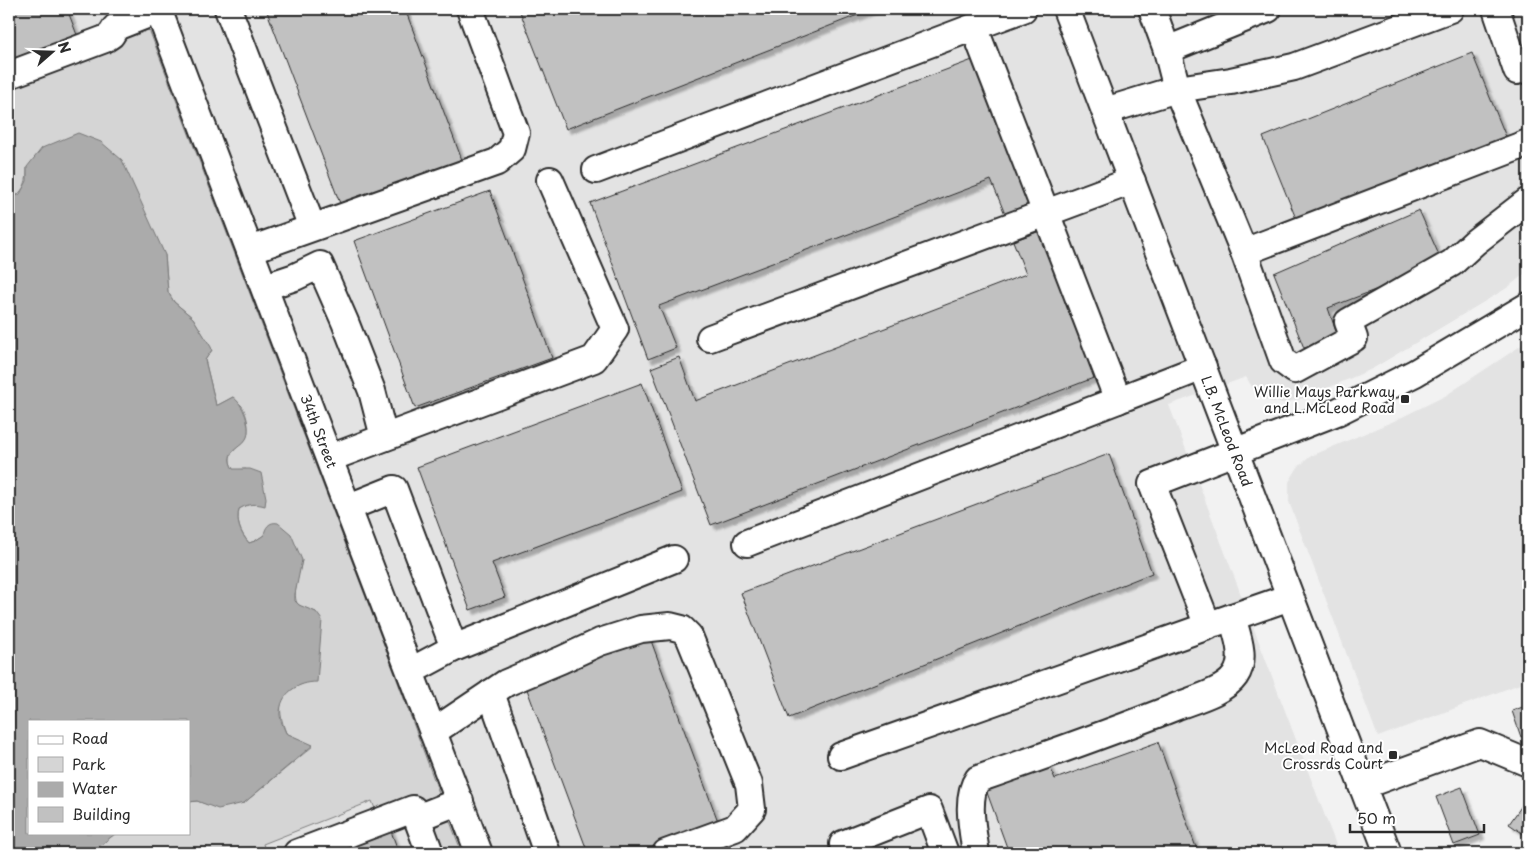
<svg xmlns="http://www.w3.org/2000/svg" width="1537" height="862" font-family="'Playpen Sans',sans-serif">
<defs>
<filter id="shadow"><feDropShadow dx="4.5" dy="4.5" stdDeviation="1" flood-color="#0004"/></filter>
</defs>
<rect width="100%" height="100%" fill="#f2f2f2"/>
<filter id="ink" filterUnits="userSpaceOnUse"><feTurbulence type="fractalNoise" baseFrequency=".02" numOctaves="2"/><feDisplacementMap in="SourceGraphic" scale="10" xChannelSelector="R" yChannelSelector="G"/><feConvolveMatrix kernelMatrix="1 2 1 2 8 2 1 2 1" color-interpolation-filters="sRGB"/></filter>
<g filter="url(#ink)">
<g fill="#e3e3e3" fill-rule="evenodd">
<path d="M9,9H1528V271L1507,288L1372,369L1305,398L1283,403L1269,401L1257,395L1246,377L1169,405L1339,853H9ZM29,721H189V833H29Z"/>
<polygon points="1528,341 1528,681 1378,737 1289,502 1289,482 1298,467 1311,456 1394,421 1445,396"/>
</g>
<g fill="#d5d5d5" stroke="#808080">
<path d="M145,27L150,32L157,50L389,658L439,793L438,798L377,814L372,801L263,844L266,853H91L116,833H189V802L197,801L206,804L244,803L313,746L286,733C276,706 278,691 308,682L316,612C311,610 302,608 298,604C291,597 300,570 302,560L264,535L255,541L249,543C240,532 236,522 239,509L248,504H258L246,469L233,470C224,452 237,450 245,440C251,432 247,414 242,406C239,403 236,400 233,397L218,405H216L205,360L212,350L193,318L174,302L168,292L165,255L27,167C27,184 24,192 9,200V82Z"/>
<polygon points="449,819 462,853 439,853 431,820"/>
</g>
<path fill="#ababab" stroke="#787878" d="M78,133L101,142L122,160L165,255L168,292L174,302L193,318L211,347L212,350L205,360L216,405H218L233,397C243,404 251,425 247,437C242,449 222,450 233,469H250L261,473L266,498L265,506C254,503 248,504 239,509C236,522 240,533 249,543L255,541L264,535C265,528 269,521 278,523L291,534L302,560L295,594V601L299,605L316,612L322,620L317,682C298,682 280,693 280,714C280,720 284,728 286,733L313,745L244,803L218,809L197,801L189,802V721H29V833H116L91,853H15L9,835V200L20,194L27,181V167L42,148Z"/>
<g fill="#c1c1c1" stroke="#2b2b2b" filter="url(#shadow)">
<polygon points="9,9 67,9 77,35 9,60"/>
<polygon points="266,9 405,9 462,160 341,206"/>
<polygon points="519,9 873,9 566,129"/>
<polygon points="1472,53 1506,137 1297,221 1263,137"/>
<polygon points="975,59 1031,203 1005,214 991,180 659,306 676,348 648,359 590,203"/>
<polygon points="490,191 552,358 415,408 354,241"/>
<polygon points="1419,210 1443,264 1328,308 1340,343 1304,348 1274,273"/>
<polygon points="1040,231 1096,377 711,525 651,368 679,357 695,401 1026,274 1013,241"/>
<polygon points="642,383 682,492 492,563 505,597 470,610 417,467"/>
<polygon points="1109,454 1152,573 789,718 741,593"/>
<polygon points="650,638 719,824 639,853 588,853 525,684"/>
<polygon points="1528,705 1528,734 1521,737 1512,711"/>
<polygon points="1158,742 1198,853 1009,853 985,787 1049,764 1055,779"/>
<polygon points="1462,787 1480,835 1454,845 1436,797"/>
<polygon points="1525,801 1528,804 1528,837 1509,824"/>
<polygon points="389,826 399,853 315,853"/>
</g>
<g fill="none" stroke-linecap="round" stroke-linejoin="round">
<defs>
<g id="minor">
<polyline points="158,9 479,853"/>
<polyline points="228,9 312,227"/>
<polyline points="1066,9 1388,853"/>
<polyline points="1152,9 1167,50"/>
<polyline points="1268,9 1167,50 1177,89 1244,252 1528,143"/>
<polyline points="1496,9 1517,71"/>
<polyline points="974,27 1023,9"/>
<polyline points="9,75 105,39 111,35 116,27 159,10"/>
<polyline points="1105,111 1177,89 1231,81 1294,67 1450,9"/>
<polyline points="596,170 974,27 1046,213 710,338"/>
<polyline points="250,250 497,162 512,149 516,133 470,9"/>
<polyline points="1244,252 1283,361 1295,370 1354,338 1348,322 1452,263 1475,242 1528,201"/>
<polyline points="265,287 295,277 320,265 345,322 372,391 384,437"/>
<polyline points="1118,400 1203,367"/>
<polyline points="330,458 594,359 615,329 550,180"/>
<polyline points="349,507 394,489 454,648 411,671"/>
<polyline points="747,543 1118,400 1046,213 1132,181"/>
<polyline points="1215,623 1290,597"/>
<polyline points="454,648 674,559"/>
<polyline points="491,693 547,853"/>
<polyline points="433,732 506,683 561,660 600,642 641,629 670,626 682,629 689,636 749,784 752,809 735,828 666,853"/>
<polyline points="841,756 1208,626 1152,484 1337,412 1415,373 1528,306"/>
<polyline points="1362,786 1480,743 1528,763"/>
<polyline points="297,853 413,809 417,818"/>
<polyline points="430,853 417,818 460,801"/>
<polyline points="846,853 843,844 929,810 945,853"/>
<path d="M976,853C973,832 965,797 978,779C1044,756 1110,733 1175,707C1192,700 1224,692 1235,676C1247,659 1237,635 1232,617"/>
</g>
</defs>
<use href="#minor" stroke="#2b2b2b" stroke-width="30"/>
<use href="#minor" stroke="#fff" stroke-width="26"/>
</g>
</g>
<g fill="#2b2b2b" stroke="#fff" stroke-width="2">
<rect x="1400" y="394" width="10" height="10" rx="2.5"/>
<rect x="1388" y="750" width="10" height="10" rx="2.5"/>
</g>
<g text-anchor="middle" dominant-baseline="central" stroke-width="4" stroke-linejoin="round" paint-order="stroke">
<g font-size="14" fill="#2b2b2b" stroke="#fff" text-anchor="end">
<text x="1395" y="391">Willie Mays Parkway<tspan x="1395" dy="16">and L.McLeod Road</tspan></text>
<text x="1383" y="747">McLeod Road and<tspan x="1383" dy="16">Crossrds Court</tspan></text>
</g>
<g font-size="14" fill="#2b2b2b" stroke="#fff">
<text transform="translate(319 431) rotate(69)">34th Street</text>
<text transform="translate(1227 431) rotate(69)">L.B. McLeod Road</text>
</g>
</g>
<rect width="1537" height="862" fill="none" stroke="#fff" stroke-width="30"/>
<rect x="15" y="15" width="1507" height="832" fill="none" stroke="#2b2b2b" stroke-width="2" filter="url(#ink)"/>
<rect x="28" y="720" width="162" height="115" fill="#ffffff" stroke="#aaaaaa"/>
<rect x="38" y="736" width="25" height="8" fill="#ffffff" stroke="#aaaaaa"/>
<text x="72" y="744" font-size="15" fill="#2b2b2b">Road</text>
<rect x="38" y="757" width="25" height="15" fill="#d5d5d5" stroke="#aaaaaa"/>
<text x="72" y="770" font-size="15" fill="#2b2b2b">Park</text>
<rect x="38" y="782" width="25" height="15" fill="#ababab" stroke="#aaaaaa"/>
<text x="72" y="794" font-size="15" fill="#2b2b2b">Water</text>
<rect x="38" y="807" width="25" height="15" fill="#c1c1c1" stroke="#aaaaaa"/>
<text x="72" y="820" font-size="15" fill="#2b2b2b">Building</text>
<g transform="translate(52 52) rotate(70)" stroke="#ffffff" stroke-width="4" paint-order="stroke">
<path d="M0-4L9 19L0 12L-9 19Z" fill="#2b2b2b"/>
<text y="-8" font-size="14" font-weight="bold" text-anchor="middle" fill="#2b2b2b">N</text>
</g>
<path d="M1350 824v8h134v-8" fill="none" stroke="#2b2b2b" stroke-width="2.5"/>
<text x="1357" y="824" font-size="15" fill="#2b2b2b" stroke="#ffffff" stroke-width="4" paint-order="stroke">50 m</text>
</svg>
